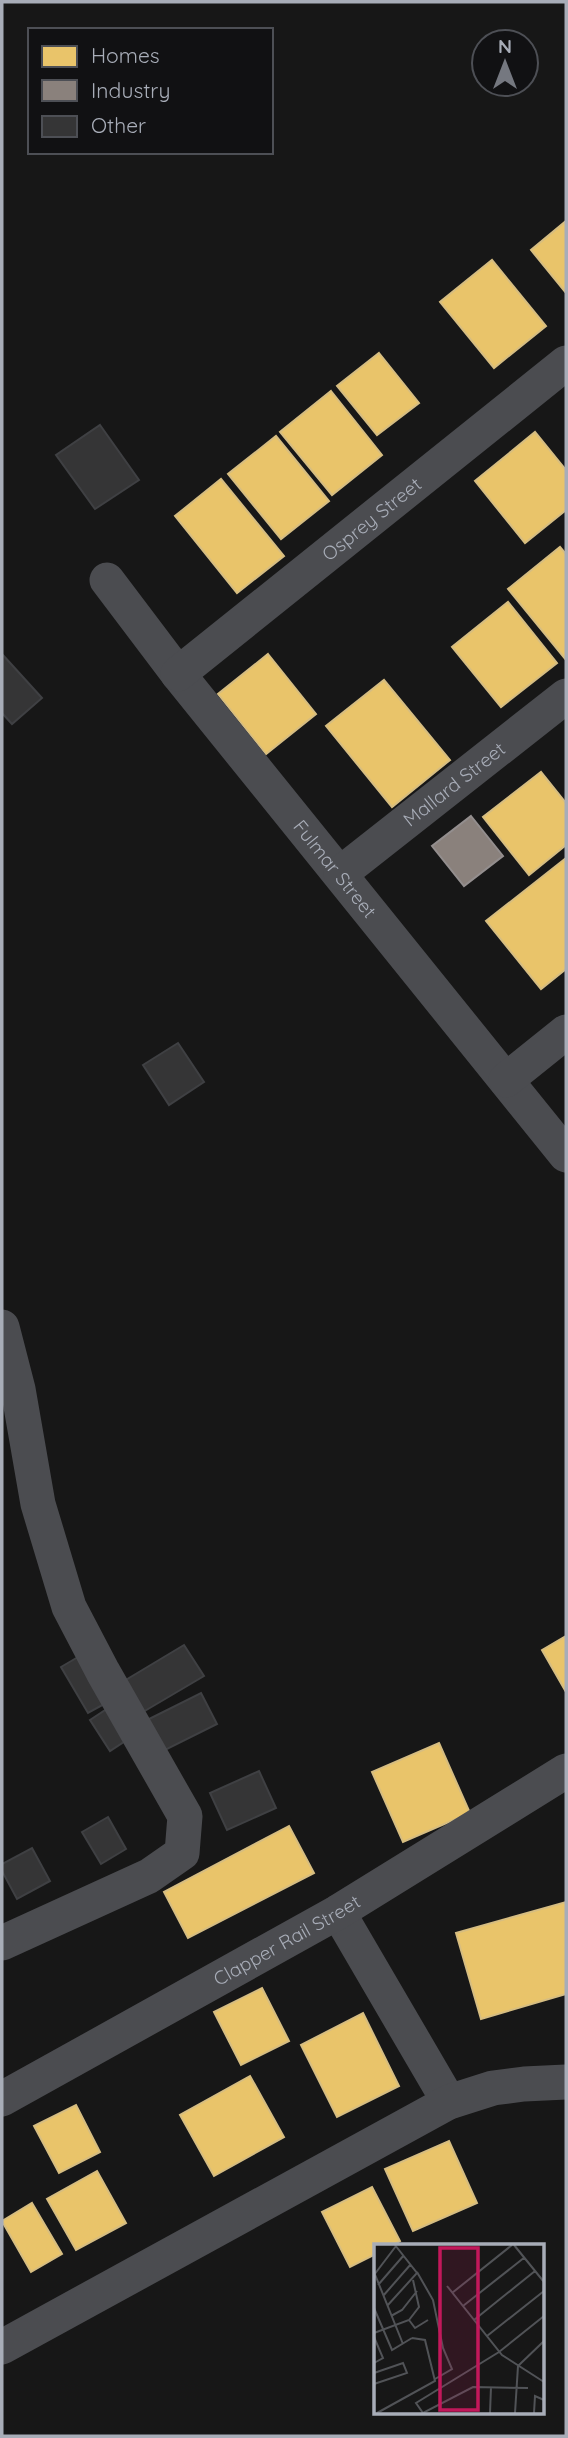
<svg xmlns="http://www.w3.org/2000/svg" width="568" height="2438" font-family="Quicksand,sans-serif">
<rect width="100%" height="100%" fill="#171717"/>
<g fill="#e9c46a" stroke="#d6bd81" stroke-width="2">
<polygon points="566,221 566,293 531,250"/>
<polygon points="492,260 546,326 494,368 440,302"/>
<polygon points="379,353 419,403 377,435 337,386"/>
<polygon points="331,391 382,455 332,495 280,432"/>
<polygon points="535,432 566,470 566,510 525,543 475,481"/>
<polygon points="276,436 329,501 281,539 228,474"/>
<polygon points="221,479 284,556 237,593 175,516"/>
<polygon points="560,547 566,554 566,660 508,589"/>
<polygon points="508,602 557,663 501,707 452,647"/>
<polygon points="268,654 316,714 266,754 218,694"/>
<polygon points="384,680 450,760 392,807 326,726"/>
<polygon points="541,772 566,803 566,845 529,875 483,817"/>
<polygon points="566,858 566,969 541,989 486,921"/>
<polygon points="566,1636 566,1692 542,1650"/>
<polygon points="439,1743 470,1813 403,1842 372,1772"/>
<polygon points="289,1826 314,1873 188,1938 164,1892"/>
<polygon points="566,1902 566,1994 481,2019 456,1933"/>
<polygon points="262,1988 289,2041 241,2065 214,2012"/>
<polygon points="363,2013 399,2086 337,2117 301,2045"/>
<polygon points="250,2076 284,2137 214,2176 180,2115"/>
<polygon points="76,2105 100,2152 59,2173 34,2126"/>
<polygon points="449,2141 477,2203 413,2231 385,2169"/>
<polygon points="97,2171 126,2223 76,2250 47,2199"/>
<polygon points="372,2187 400,2241 391,2246 376,2246 376,2254 350,2267 322,2212"/>
<polygon points="32,2203 62,2254 31,2272 2,2221"/>
</g>
<polygon fill="#8a817c" stroke="#938e8e" stroke-width="2" points="471,816 503,856 464,886 432,846"/>
<g fill="#353536" stroke="#3f4043" stroke-width="2">
<polygon points="100,425 139,480 95,509 56,455"/>
<polygon points="2,654 42,698 12,724 2,713"/>
<polygon points="178,1043 204,1082 169,1105 143,1065"/>
<polygon points="184,1645 204,1676 143,1712 124,1681"/>
<polygon points="90,1650 117,1697 88,1713 61,1667"/>
<polygon points="201,1693 217,1724 159,1753 143,1722"/>
<polygon points="122,1699 142,1730 110,1751 90,1720"/>
<polygon points="259,1771 276,1808 227,1830 210,1793"/>
<polygon points="108,1817 126,1849 101,1864 82,1832"/>
<polygon points="32,1848 50,1881 17,1899 2,1871 2,1864"/>
</g>
<g fill="none" stroke-linecap="round" stroke-linejoin="round">
<g stroke="#4b4c50" stroke-width="35">
<path id="s1" d="M107,580L178,674L566,1155"/>
<path id="s2" d="M178,674L566,363"/>
<path id="s3" d="M341,873L566,696"/>
<polyline points="506,1080 566,1032"/>
<polyline points="2,1327 18,1389 38,1504 69,1607 103,1672 185,1816 182,1853 149,1876 2,1943"/>
<polyline points="338,1912 449,2102"/>
<path id="s4" d="M2,2099L338,1912L566,1771"/>
<polyline points="2,2347 449,2102 493,2088 524,2084 566,2082"/>
</g>
</g>
<g text-anchor="middle" dominant-baseline="central" stroke-width="7" stroke-linejoin="round" paint-order="stroke">
<g font-size="19" fill="#a8adb8" stroke="#111113">
<text stroke="none"><textPath href="#s2" startOffset="248">Osprey Street</textPath></text>
<text stroke="none"><textPath href="#s3" startOffset="144">Mallard Street</textPath></text>
<text stroke="none"><textPath href="#s1" startOffset="368">Fulmar Street</textPath></text>
<text stroke="none"><textPath href="#s4" startOffset="326">Clapper Rail Street</textPath></text>
</g>
</g>
<g transform="translate(374 2244)">
<rect width="170" height="170" fill="#171717"/>
<path fill="none" stroke="#515357" stroke-width="2" d="M140,1L170,38M0,28L29,100M43,28L59,56L69,104L78,125L61,135M0,31L22,2M4,41L30,11M73,42L128,111L170,138M78,49L138,1M9,52L37,20M13,62L43,29L21,1M89,62L151,13M0,64L18,106L38,94M17,72L28,66L43,47M35,76L41,84L54,76M100,76L161,27M0,89L35,76L45,63L39,36M113,92L170,47M0,93L9,114L0,119M0,129L29,119L33,129L0,140M154,144L99,143L49,169L42,159L125,108L170,72M3,169L61,137L51,96L38,94M116,169L117,143M141,169L144,122L170,97M160,169L161,152L170,156"/>
<path fill="#c2185b" fill-opacity="0.15" stroke="#c2185b" stroke-width="3.5" d="M66,4H104V166H66Z"/>
<rect width="170" height="170" fill="none" stroke="#a8adb8" stroke-width="3.5"/>
</g>
<rect width="568" height="2438" fill="none" stroke="#a8adb8" stroke-width="7"/>
<rect x="28" y="28" width="245" height="126" fill="#111113" stroke="#4d4f55" stroke-width="2"/>
<rect x="42" y="46" width="35" height="21" fill="#e9c46a" stroke="#4d4f55" stroke-width="2"/>
<text x="91" y="63" font-size="21" fill="#a8adb8">Homes</text>
<rect x="42" y="80" width="35" height="21" fill="#8a817c" stroke="#4d4f55" stroke-width="2"/>
<text x="91" y="98" font-size="21" fill="#a8adb8">Industry</text>
<rect x="42" y="116" width="35" height="21" fill="#353536" stroke="#4d4f55" stroke-width="2"/>
<text x="91" y="133" font-size="21" fill="#a8adb8">Other</text>
<g transform="translate(505 63)"><circle r="33" fill="#111113" stroke="#4d4f55" stroke-width="2"/>
<path d="M0-5L12 26L0 18L-12 26Z" fill="#757880"/>
<text y="-10" font-size="19" font-weight="bold" text-anchor="middle" fill="#a8adb8">N</text>
</g>
</svg>
